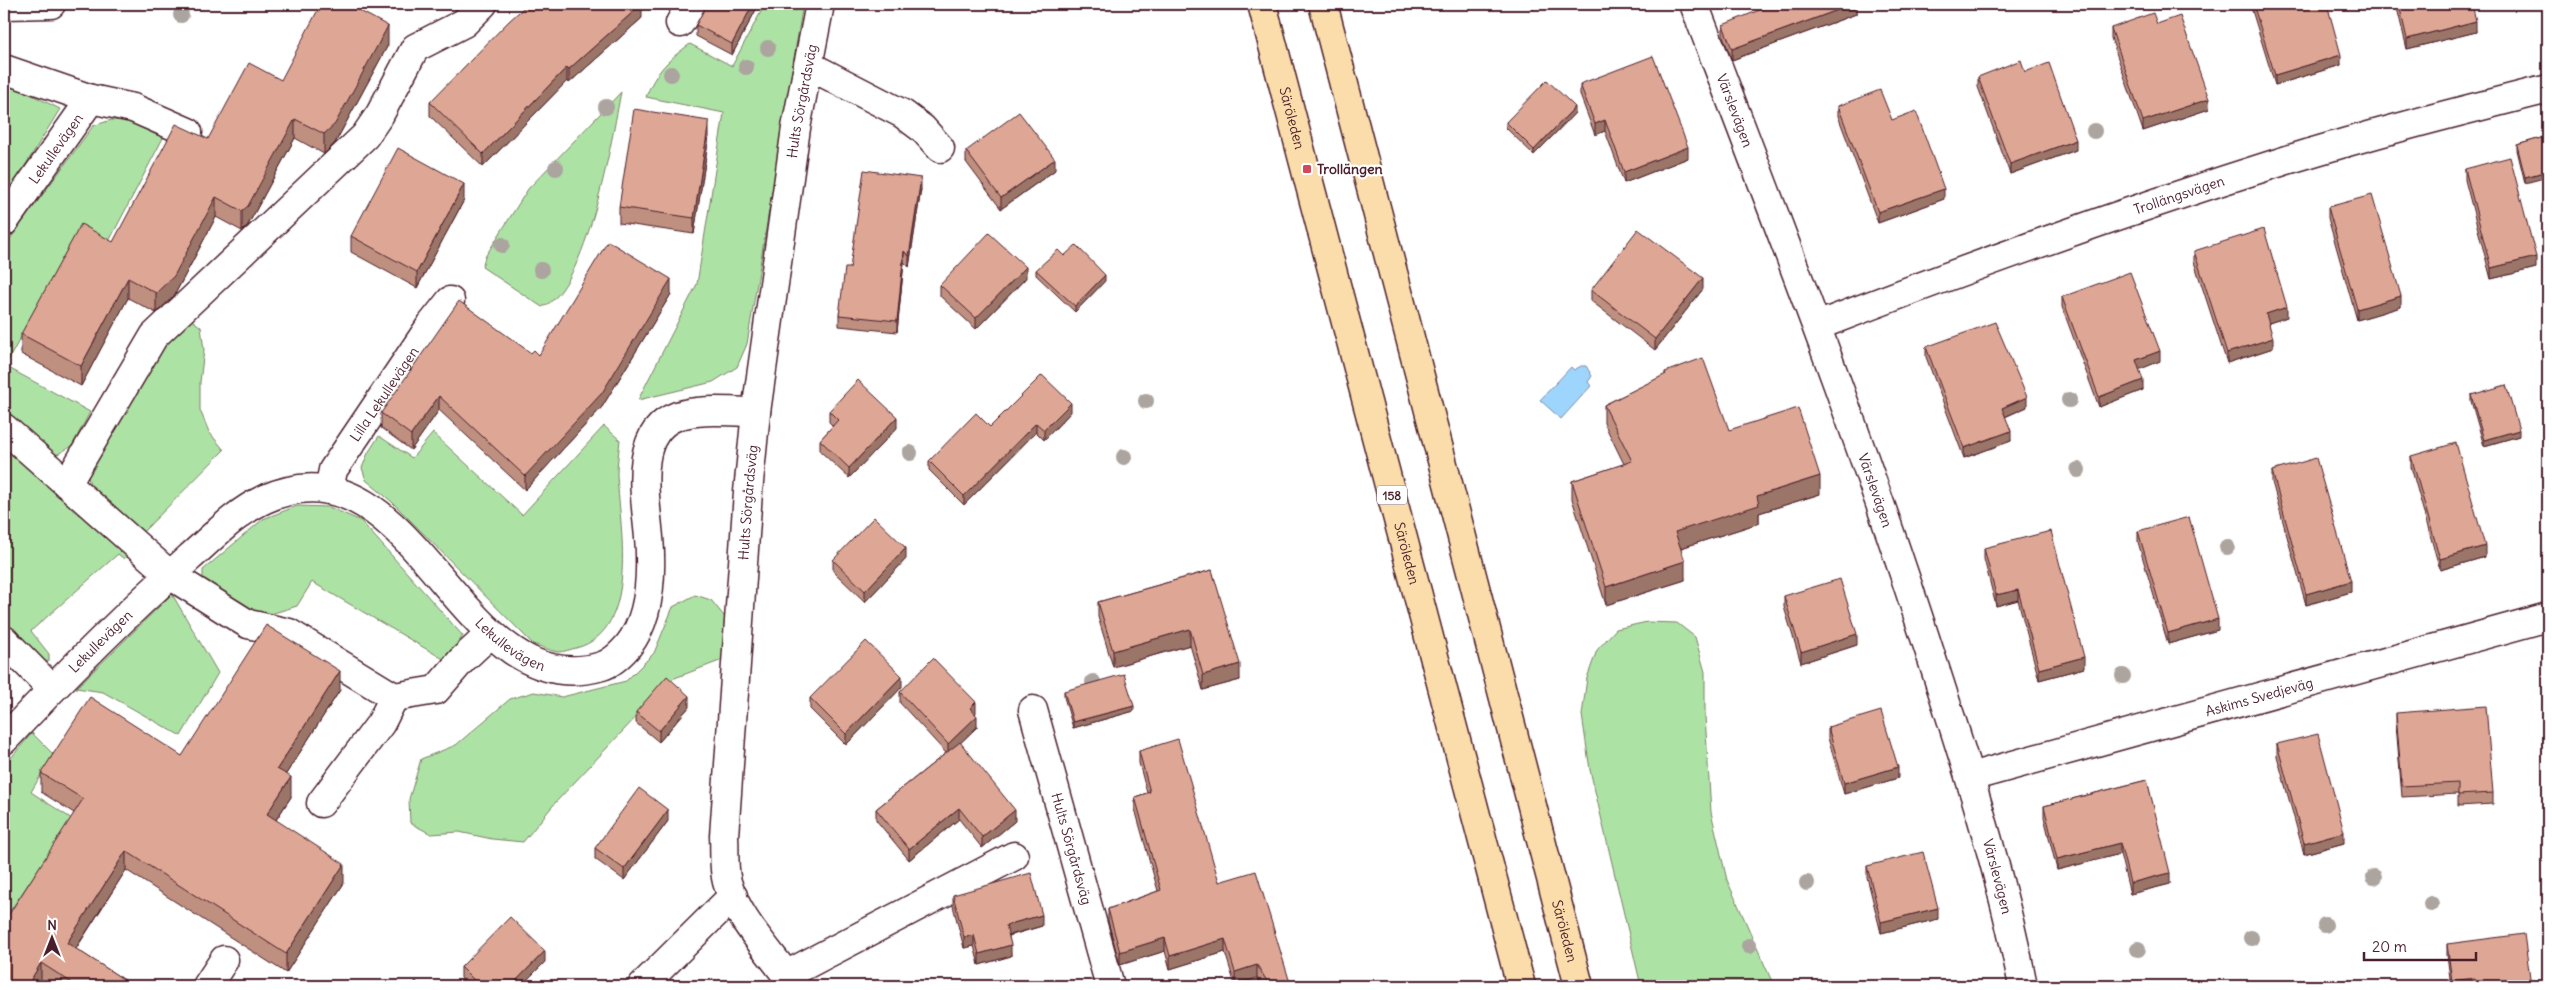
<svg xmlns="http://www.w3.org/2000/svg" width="2552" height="990" font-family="Delius,sans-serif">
<rect width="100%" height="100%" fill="#fff"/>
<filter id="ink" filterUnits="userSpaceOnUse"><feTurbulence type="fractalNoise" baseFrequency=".02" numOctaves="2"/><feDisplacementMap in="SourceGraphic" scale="10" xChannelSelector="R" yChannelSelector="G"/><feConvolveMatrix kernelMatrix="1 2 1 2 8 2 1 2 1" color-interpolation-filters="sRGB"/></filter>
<g filter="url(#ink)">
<g fill="#ade2a5" stroke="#7c8068">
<path d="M765,4H803L747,344L737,367L713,382L638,400L697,284L724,113L646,97C655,72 669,59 690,44L732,66Z"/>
<polygon points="4,81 60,109 4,200"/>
<path d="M621,92C612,138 587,290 542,307L482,267L485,257L528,189Z"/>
<polygon points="111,120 128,121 163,138 106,247 78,233 5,366 90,412 72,446 56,455 43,451 4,414 4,247 93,126"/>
<path d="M192,320L201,327L204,350L200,382V410L209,432L224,450L140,535L92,491L88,477L93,459C113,422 153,334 192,320Z"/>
<path d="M604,426L620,440C619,451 617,462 617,474C619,522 642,631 576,648C571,649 564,652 558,652C550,651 541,646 533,644L392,502L366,480L362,468L368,453L379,436L412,458L433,433L522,515Z"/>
<polygon points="4,445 128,555 124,559 118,554 31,631 49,654 49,661 40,663 20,648 4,619"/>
<polygon points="297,506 329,507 361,521 463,636 445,660 312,582 297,606 264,616 203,584 203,570 263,519"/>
<polygon points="172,594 218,673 181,736 103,692 76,688"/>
<polygon points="695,595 711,600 728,621 725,659 672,679 555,803 523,842 492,839 459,832 431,834 410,823 409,799 421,759 456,745 510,699 534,692 562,697 626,681 654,653 673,607"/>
<polygon points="1647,622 1677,623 1695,637 1705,672 1705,716 1711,812 1727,880 1774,986 1641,986 1590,770 1582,715 1587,678 1597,650 1616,629"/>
<polygon points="32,733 53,754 31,792 72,819 4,920 4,766"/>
</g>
<polygon fill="#9ed5fd" stroke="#7c8ca9" points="1581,366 1586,366 1592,376 1588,382 1591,386 1561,419 1540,400 1571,367 1574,370"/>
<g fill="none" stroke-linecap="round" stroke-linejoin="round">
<defs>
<g id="minor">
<path id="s1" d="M1694,4C1776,218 1859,432 1929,650C1965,761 2001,872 2023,986"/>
<polyline points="4,5 51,4"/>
<polyline points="680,23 691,4"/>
<polyline points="808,65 903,114 923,129 940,148"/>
<polyline points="4,69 91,99 133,108 188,132"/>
<path id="s2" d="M4,222L91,99"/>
<path id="s3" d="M1817,326C1972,266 2128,210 2287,160C2373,133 2461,111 2548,89"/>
<polyline points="4,428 170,575 248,624 289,633 394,697"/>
<polyline points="67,484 154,336 365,136 380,114 415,48 464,23 483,4"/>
<path id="s4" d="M329,490L333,470L431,325L450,301"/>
<polyline points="4,640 52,689"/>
<polyline points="394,697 436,690 462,660 490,634"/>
<path id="s5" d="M1033,710L1110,986"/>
<path id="s6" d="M4,740C63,677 125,615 189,558C213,537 236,512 265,499C417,431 458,709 602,666C612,663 621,654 628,646C648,621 651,586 650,555C650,513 626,435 677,416C701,408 731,412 756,412"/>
<path id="s7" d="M1970,777L2548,617"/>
<polyline points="321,803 381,723 394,697"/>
<polyline points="786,975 1014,856"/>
<polyline points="207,986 224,960"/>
<polyline points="642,986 733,896"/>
<path id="s8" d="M794,986C772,953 738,921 727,882C723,868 725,850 724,836L748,492L756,412L796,128L820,4"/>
</g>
<g id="major">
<path id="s9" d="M1262,4L1521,986"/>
<path id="s10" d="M1323,4L1579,986"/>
</g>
</defs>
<use href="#minor" stroke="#4a1f2b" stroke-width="31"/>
<use href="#major" stroke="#4a1f2b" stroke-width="31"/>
<use href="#minor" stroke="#fff" stroke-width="28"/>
<use href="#major" stroke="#faddab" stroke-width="28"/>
</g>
<g fill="#aca49f">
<circle cx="181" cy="15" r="8"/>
<circle cx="768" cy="48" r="8"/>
<circle cx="746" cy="67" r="8"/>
<circle cx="671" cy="74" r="8"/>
<circle cx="606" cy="107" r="8"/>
<circle cx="2094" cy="131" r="8"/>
<circle cx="556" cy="168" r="8"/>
<circle cx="502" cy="245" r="8"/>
<circle cx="541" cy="270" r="8"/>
<circle cx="2069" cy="400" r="8"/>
<circle cx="1146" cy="401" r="8"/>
<circle cx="910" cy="453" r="8"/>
<circle cx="1124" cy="457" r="8"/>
<circle cx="2078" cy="470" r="8"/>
<circle cx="2227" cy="547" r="8"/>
<circle cx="2123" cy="676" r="8"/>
<circle cx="1093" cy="682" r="8"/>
<circle cx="2374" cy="877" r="8"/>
<circle cx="1807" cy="883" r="8"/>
<circle cx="2431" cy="904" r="8"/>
<circle cx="2325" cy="925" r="8"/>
<circle cx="2251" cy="938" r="8"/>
<circle cx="1749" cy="946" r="8"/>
<circle cx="2138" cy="949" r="8"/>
</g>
<g fill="#bf9080" stroke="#4a1f2b">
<polygon points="759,4 732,55 696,36 696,25"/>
<polygon points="1525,4 1538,4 1533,10"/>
<polygon points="1856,4 1856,14 1732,60 1723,36 1723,25"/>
<polygon points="2250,4 2327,4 2341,65 2275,85"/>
<polygon points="2396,4 2472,4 2476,32 2407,49"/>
<polygon points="2541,4 2548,4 2544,17"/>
<polygon points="642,18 569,83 567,81 483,167 430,116 430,102"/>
<polygon points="2157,24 2209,109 2143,131 2111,38 2111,28"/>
<polygon points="388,45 335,143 324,154 295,138 248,225 242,231 216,217 174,296 156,313 128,298 81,386 21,354 21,334 113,242 208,139 281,80"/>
<polygon points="2025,72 2076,150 2010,174 1978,87 1978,77"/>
<polygon points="1580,84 1688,158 1624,183 1605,131 1595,135 1580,95"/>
<polygon points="1838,106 1892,120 1944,199 1878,223 1838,116"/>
<polygon points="1575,113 1534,155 1506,128 1506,122"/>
<polygon points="709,136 694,234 619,223 619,207"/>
<polygon points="2548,136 2525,183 2517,150 2517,145"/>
<polygon points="966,151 1055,170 1001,209 966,162"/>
<polygon points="2465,169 2536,268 2491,279 2465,180"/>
<polygon points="921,189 909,267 904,262 897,332 839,326 839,315 850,268"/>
<polygon points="464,200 417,288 351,252 351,236"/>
<polygon points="2328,207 2401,307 2357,320 2328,218"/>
<polygon points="2194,251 2287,317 2269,323 2273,348 2227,363 2194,262"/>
<polygon points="1064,256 1105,281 1075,312 1036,275 1036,270"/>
<polygon points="1026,278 976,329 940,296 940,285"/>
<polygon points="1703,289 1655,350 1591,301 1591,290"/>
<polygon points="671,294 602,407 525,490 439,410 411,450 381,428 381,413 531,353 539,355"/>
<polygon points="2062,297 2160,361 2139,369 2143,390 2099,407 2062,307"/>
<polygon points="1926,347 2027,407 2005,417 2011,441 1964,458 1926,357"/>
<polygon points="1665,372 1729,430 1820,494 1759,513 1759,523 1681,548 1685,580 1606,605 1572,499 1572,481 1624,464 1604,423 1604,405 1665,375"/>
<polygon points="2471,395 2519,436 2484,446 2471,401"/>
<polygon points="829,411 897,428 849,478 820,451 820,440 833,426 829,422"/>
<polygon points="1071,412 1044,440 1036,432 964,505 929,470 929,461 990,427"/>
<polygon points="2411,456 2485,557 2440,570 2411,467"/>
<polygon points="2272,471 2351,592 2306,605 2272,482"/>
<polygon points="2138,531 2218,630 2168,644 2138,542"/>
<polygon points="1984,548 2084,668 2039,680 2018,600 1996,606 1984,559"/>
<polygon points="906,559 865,602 833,571 833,560"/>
<polygon points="1212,570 1240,680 1203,690 1190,645 1113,667 1098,617 1098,602"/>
<polygon points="1784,596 1857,645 1801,663 1784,607"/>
<polygon points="902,687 846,745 810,709 810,698"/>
<polygon points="340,690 286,774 291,797 276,820 344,883 286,973 126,870 76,949 134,986 47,986 41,983 4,986 74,813 41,792 41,773 182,756"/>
<polygon points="1064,691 1134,711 1073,728 1064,697"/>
<polygon points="900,692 976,713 975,714 977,727 960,743 1015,821 982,848 959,819 909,860 876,820 876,809 946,753 900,703"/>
<polygon points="689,707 659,742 636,723 636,712"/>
<polygon points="2396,713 2493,793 2493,804 2458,806 2458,794 2402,797 2396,724"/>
<polygon points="1828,727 1898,778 1844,794 1828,738"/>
<polygon points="2277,744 2344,843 2304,854 2277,756"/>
<polygon points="1139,751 1219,882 1291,986 1262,986 1257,978 1235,985 1225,952 1170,969 1165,951 1120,965 1108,921 1108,909 1158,891 1135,809 1135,797 1147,793 1139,763"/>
<polygon points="2147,780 2170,884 2130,894 2120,854 2057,870 2044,817 2044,806"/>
<polygon points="668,821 624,880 595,859 595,848"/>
<polygon points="1867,866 1938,919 1881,933 1867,877"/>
<polygon points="953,895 1042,926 1009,936 1011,956 979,965 974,946 964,948 953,906"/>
<polygon points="2447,944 2531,986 2451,986 2447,955"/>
<polygon points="545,962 521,986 469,986 461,978 461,967"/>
</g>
<g fill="#9b7568" stroke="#4a1f2b">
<polygon points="642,4 642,18 569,83 569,69"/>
<polygon points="753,4 759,4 732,55 732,44"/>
<polygon points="1533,4 1538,4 1533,10"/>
<polygon points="1854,4 1856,4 1856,14 1732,60 1732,49"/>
<polygon points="2548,5 2548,16 2544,17 2544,6"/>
<polygon points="2476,21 2476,32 2407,49 2407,39"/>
<polygon points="388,26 388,45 335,143 324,154 324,134"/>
<polygon points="2341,55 2341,65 2275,85 2275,75"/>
<polygon points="567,67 567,81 483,167 483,154"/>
<polygon points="2209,99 2209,109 2143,131 2143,121"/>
<polygon points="1575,107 1575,113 1534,155 1534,150"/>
<polygon points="295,119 295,138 248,225 242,231 242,211"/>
<polygon points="1605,120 1605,131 1595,135 1595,124"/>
<polygon points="709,121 709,136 694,234 694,218"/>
<polygon points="2076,140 2076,150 2010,174 2010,164"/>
<polygon points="1688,147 1688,158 1624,183 1624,172"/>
<polygon points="1055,159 1055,170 1001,209 1001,198"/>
<polygon points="2548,171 2548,177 2525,183 2525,177"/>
<polygon points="921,178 921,189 909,267 909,256"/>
<polygon points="464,184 464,200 417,288 417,272"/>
<polygon points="1944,189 1944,199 1878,223 1878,212"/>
<polygon points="216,197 216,217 174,296 156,313 156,293"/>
<polygon points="904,251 904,262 897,332 897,321"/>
<polygon points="2536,257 2536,268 2491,279 2491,268"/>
<polygon points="1026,267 1026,278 976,329 976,318"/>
<polygon points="1105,275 1105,281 1075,312 1075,306"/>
<polygon points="128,278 128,298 81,386 81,366"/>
<polygon points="1703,278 1703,289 1655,350 1655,339"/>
<polygon points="671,279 671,294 602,407 525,490 525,476"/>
<polygon points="2401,296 2401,307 2357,320 2357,309"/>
<polygon points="2287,307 2287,317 2266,324 2266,314"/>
<polygon points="2273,338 2273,348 2227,363 2227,353"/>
<polygon points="2160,351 2160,361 2136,371 2136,360"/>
<polygon points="2143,380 2143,390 2099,407 2099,397"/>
<polygon points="439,396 439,410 411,450 411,435"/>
<polygon points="2027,397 2027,407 2002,418 2002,408"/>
<polygon points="1071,403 1071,412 1044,440 1044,430"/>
<polygon points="897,417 897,428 849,478 849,468"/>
<polygon points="1036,423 1036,432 964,505 964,496"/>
<polygon points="2519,430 2519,436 2484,446 2484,440"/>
<polygon points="2011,431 2011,441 1964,458 1964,448"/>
<polygon points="1820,476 1820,494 1759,513 1759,523 1675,550 1675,532 1757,496"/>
<polygon points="2485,546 2485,557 2440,570 2440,559"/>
<polygon points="906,548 906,559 865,602 865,591"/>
<polygon points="1685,561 1685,580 1606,605 1606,587"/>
<polygon points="2351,581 2351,592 2306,605 2306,594"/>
<polygon points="2018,590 2018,600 1996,606 1996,595"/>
<polygon points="2218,619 2218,630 2168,644 2168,633"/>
<polygon points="1190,629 1190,645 1113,667 1113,651"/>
<polygon points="1857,634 1857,645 1801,663 1801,652"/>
<polygon points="2084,657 2084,668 2039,680 2039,669"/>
<polygon points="1240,664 1240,680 1203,690 1203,675"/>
<polygon points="340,671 340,690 277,788 277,769"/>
<polygon points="902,676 902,687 846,745 846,734"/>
<polygon points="689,696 689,707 659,742 659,731"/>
<polygon points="976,702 976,713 970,719 970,708"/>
<polygon points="1134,706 1134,711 1073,728 1073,722"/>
<polygon points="977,716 977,727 948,755 948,744"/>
<polygon points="1898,767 1898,778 1844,794 1844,783"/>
<polygon points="291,777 291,797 267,833 267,814"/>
<polygon points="959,808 959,819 909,860 909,849"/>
<polygon points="668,810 668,821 624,880 624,869"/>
<polygon points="1015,810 1015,821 982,848 982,837"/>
<polygon points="2344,832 2344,843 2304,854 2304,843"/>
<polygon points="2120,843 2120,854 2057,870 2057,859"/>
<polygon points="126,851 126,870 67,962 67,943"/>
<polygon points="344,864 344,883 286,973 286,954"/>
<polygon points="2170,873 2170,884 2130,894 2130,883"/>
<polygon points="1938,908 1938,919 1881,933 1881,922"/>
<polygon points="1042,915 1042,926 1006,936 1006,925"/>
<polygon points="974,935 974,946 964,948 964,937"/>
<polygon points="1165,938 1165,951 1120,965 1120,952"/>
<polygon points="1225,939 1225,952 1170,969 1170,956"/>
<polygon points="1011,945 1011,956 979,965 979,954"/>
<polygon points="545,951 545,962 521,986 511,986"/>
<polygon points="41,963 41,983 39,986 27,986"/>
<polygon points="1257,965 1257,978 1235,985 1235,972"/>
</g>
<g fill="#dea795" stroke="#4a1f2b">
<polygon points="321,4 347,4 388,26 335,124 324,134 295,119 248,206 242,211 216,197 174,276 156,293 128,278 81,366 21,334 81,224 113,242 176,124 208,139 249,63 281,80"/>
<polygon points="528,4 642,4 569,69 567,67 483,154 430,102 509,21"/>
<polygon points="707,4 753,4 732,44 696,25"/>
<polygon points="1774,4 1854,4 1732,49 1723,25"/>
<polygon points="2253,4 2327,4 2341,55 2275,75"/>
<polygon points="2399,4 2472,4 2476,21 2407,39"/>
<polygon points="2153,13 2157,24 2180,16 2209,99 2143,121 2111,28"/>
<polygon points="1653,56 1688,147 1624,172 1605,120 1595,124 1580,84"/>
<polygon points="2021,60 2025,72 2049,63 2076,140 2010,164 1978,77"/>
<polygon points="1547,80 1575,107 1534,150 1506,122"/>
<polygon points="1880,90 1892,120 1916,111 1944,189 1878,212 1838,106"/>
<polygon points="634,109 709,121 694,218 619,207"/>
<polygon points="1019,112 1055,159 1001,198 966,151"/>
<polygon points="2548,136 2548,171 2525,177 2517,145"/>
<polygon points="398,148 464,184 417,272 351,236"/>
<polygon points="2510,157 2536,257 2491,268 2465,169"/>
<polygon points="864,170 921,178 909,256 904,251 897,321 839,315 845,268 850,268"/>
<polygon points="2372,195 2401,296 2357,309 2328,207"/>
<polygon points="1638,229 1703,278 1655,339 1591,290"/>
<polygon points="2264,229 2287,307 2266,314 2273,338 2227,353 2194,251"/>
<polygon points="989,233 1026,267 976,318 940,285"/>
<polygon points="608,241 671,279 602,393 525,476 439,396 411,435 381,413 459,301 531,353 534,350 539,355"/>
<polygon points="1076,245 1105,275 1075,306 1036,270 1058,250 1064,256"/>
<polygon points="2130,272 2160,351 2136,360 2143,380 2099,397 2062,297"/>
<polygon points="1995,322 2027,397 2002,408 2011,431 1964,448 1926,347"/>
<polygon points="1703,358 1729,430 1798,408 1820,476 1757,496 1759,505 1675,532 1685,561 1606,587 1572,481 1632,461 1604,405 1666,374 1665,372"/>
<polygon points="1042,375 1071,403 1044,430 1036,423 964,496 929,461 976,413 990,427"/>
<polygon points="858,380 897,417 849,468 820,440 838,420 829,411"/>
<polygon points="2506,385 2519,430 2484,440 2471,395"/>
<polygon points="2456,443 2485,546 2440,559 2411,456"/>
<polygon points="2316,458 2351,581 2306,594 2272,471"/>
<polygon points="874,517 906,548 865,591 833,560"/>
<polygon points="2189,517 2218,619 2168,633 2138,531"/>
<polygon points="2051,531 2084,657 2039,669 2018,590 1996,595 1984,548"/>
<polygon points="1212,570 1240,664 1203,675 1190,629 1113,651 1098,602"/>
<polygon points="1840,579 1857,634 1801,652 1784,596"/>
<polygon points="266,625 340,671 277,769 291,777 267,814 344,864 286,954 126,851 67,943 134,986 77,986 41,963 27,986 4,986 4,922 83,799 41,773 90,697 182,756"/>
<polygon points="866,641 902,676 846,734 810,698"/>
<polygon points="933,658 976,702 970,708 977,716 948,744 900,692"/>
<polygon points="1124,674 1134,706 1073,722 1064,691"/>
<polygon points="667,676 689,696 659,731 636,712"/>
<polygon points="2486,706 2493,793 2458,795 2458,783 2402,786 2396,713"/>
<polygon points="1881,711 1898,767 1844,783 1828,727"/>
<polygon points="2318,734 2344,832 2304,843 2277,744"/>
<polygon points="1178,739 1219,882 1256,871 1291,986 1270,986 1257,965 1235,972 1225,939 1170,956 1165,938 1120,952 1108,909 1161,890 1135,797 1150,792 1139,751"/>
<polygon points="960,742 1015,810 982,837 959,808 909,849 876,809"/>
<polygon points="2147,780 2170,873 2130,883 2120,843 2057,859 2044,806"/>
<polygon points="639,788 668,810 624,869 595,848"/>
<polygon points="1923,852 1938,908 1881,922 1867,866"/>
<polygon points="1031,873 1042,915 1006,925 1011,945 979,954 974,935 964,937 953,895"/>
<polygon points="510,917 545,951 511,986 480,986 461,967"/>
<polygon points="2524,934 2531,986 2476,986 2475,978 2452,981 2447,944"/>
<polygon points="416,981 421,986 410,986"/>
<polygon points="1320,983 1322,986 1314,986"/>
<polygon points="2216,984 2216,986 2203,986"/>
</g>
</g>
<rect fill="#d1495b" stroke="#fff" stroke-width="2" x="1302" y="164" width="10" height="10" rx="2.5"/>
<g text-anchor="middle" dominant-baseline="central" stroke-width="4.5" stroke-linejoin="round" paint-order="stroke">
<rect fill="#fff" stroke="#80626b" stroke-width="1" x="1377" y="485.5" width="30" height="19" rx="4"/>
<g font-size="12" font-weight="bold" fill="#4a1f2b">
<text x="1392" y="495">158</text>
</g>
<g font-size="14" fill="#4a1f2b" stroke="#fff">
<text stroke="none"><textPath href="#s8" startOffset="910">Hults Sörgårdsväg</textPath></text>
<text stroke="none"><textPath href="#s1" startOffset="114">Värslevägen</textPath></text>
<text stroke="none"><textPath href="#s9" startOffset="118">Säröleden</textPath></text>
<text stroke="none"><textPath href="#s2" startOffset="90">Lekullevägen</textPath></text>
<text stroke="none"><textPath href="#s3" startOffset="385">Trollängsvägen</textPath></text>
<text stroke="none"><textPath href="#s4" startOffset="112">Lilla Lekullevägen</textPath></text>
<text stroke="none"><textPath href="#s1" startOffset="519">Värslevägen</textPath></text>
<text stroke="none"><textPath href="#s8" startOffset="505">Hults Sörgårdsväg</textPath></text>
<text stroke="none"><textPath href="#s9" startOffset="568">Säröleden</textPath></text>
<text stroke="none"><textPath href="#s6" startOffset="138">Lekullevägen</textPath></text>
<text stroke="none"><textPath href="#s6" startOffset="664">Lekullevägen</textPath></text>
<text stroke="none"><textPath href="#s7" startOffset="300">Askims Svedjeväg</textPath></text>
<text stroke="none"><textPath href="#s5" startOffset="144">Hults Sörgårdsväg</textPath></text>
<text stroke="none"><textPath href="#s1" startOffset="924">Värslevägen</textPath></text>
<text stroke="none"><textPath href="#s10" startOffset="958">Säröleden</textPath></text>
</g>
<g font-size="14" font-weight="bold" fill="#4a1f2b" stroke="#fff" text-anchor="start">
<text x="1317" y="169">Trollängen</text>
</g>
</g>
<rect width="2552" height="990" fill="none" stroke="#fff" stroke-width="20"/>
<rect x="10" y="10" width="2532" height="970" fill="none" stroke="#4a1f2b" stroke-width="2" filter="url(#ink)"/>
<g transform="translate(52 938)" stroke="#ffffff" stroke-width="4" paint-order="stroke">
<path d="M0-4L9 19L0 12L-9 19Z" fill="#4a1f2b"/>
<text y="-8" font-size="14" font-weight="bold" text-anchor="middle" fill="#4a1f2b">N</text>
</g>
<path d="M2364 952v8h112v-8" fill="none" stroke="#4a1f2b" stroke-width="2.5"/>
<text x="2372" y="952" font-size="15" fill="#4a1f2b" stroke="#ffffff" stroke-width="4" paint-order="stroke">20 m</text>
</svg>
